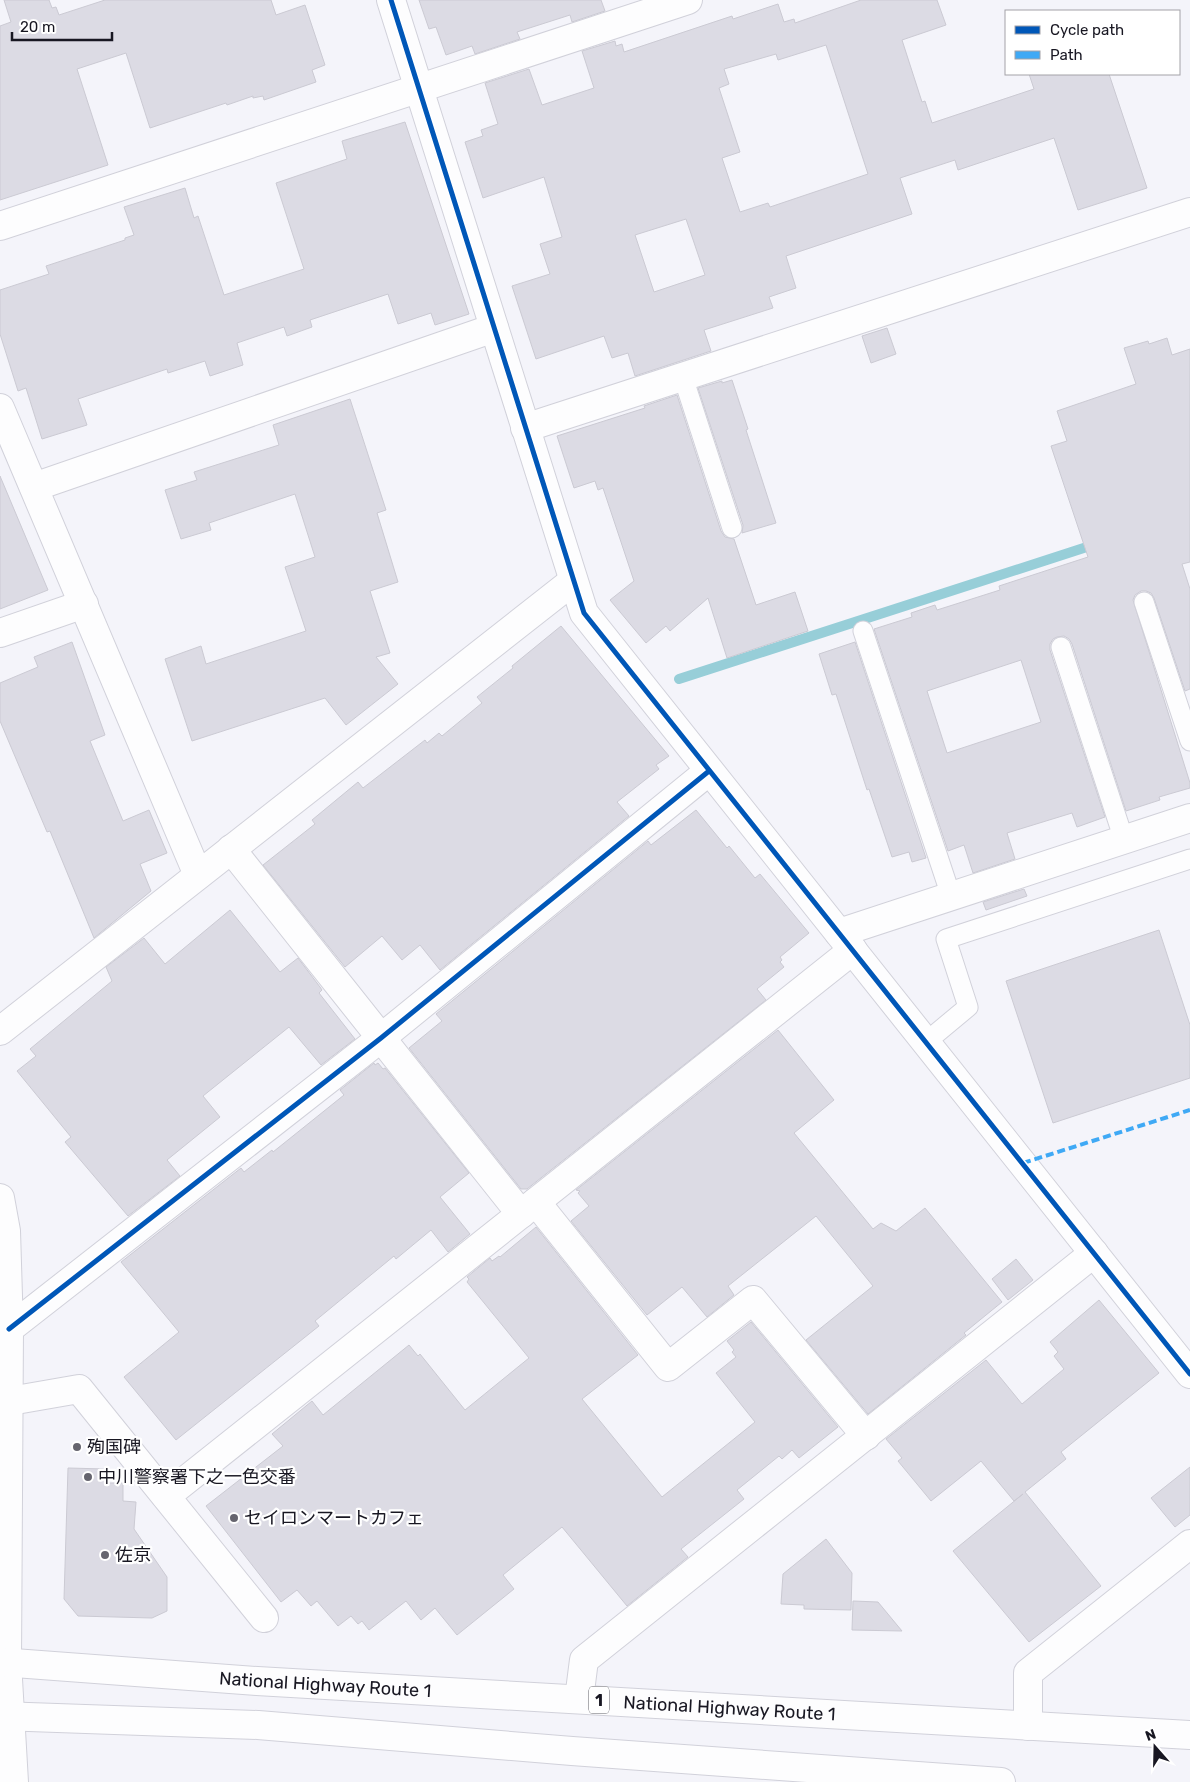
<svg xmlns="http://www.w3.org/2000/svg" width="1190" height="1782" font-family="Rubik,'Noto Sans JP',sans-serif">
<rect width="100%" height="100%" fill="#f4f4fa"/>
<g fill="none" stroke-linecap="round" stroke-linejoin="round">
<polyline stroke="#97ced8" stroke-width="10" points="679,679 1096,544"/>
</g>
<g fill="#dcdbe4" stroke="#cbcad3" fill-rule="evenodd">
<polygon points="4,0 49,0 52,8 56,7 59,15 105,0 271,0 276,15 305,5 325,65 312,70 316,82 264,100 263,96 253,98 253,96 227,105 226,103 150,128 126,53 77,69 108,165 0,200 0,26 11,22"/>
<polygon points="419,0 601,0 605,11 572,22 570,15 517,32 520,39 475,54 472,46 446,55 436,27 429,29"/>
<path d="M861,0H937L946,25L902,40L922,102L925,101L932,123L1034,89L1029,74H1109L1147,188L1078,210L1054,138L958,170L955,160L900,178L912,214L786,256L796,288L769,297L773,308L704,330L711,351L635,376L628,353L612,358L604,336L536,359L512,286L550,274L540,244L562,237L544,177L483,198L465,142L483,136L481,130L498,124L485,83L529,69L542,105L594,88L582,51L615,41L616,46L622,44L624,52L732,16L733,19L778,4L784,22L794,19L795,23ZM826,45L868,174L770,207L768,203L740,212L722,158L740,152L719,88L729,84L724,69L776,54L778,60ZM686,219L705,275L654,292L635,235Z"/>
<polygon points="405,122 469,314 435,325 431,313 398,324 388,294 310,320 312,327 287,336 284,327 237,343 243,365 210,376 205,361 168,373 167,369 78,399 87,425 42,439 26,388 18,391 0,334 0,290 49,274 46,266 125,240 125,238 134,235 124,207 185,188 194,218 198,216 224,295 304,269 276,183 347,159 342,141"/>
<polygon points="887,328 896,354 871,363 862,336"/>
<path d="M1167,338L1172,355L1190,349V562L1182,564L1190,589V689L1185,691L1154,598L1151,593L1146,591H1141L1135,595L1133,600L1190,783V788L1159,797L1160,800L1126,811L1072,644L1069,639L1064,636L1057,637L1053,639L1050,644V650L1105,817L1077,827L1072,813L1007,833L1015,859L973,873L964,845L948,851L874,629L912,617L911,613L935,605L937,610L1000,590L999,586L1088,557L1051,446L1067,441L1057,411L1136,384L1124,348L1148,341L1149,344ZM1021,660L1041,722L947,753L927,691Z"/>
<polygon points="732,380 748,429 746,430 776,523 742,533 743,525 698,388 722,381 722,383"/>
<polygon points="677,395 721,531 725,537 734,539 756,605 795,592 808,631 727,658 708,598 670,631 666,626 646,643 610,600 634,581 603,488 598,490 595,481 574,488 557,436 645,408 644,406"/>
<polygon points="350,399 386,510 377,513 398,582 370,591 390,653 376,657 398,684 346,725 325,698 192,741 165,659 201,646 206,664 306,631 285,567 315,557 295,494 209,523 211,530 181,539 165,490 197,480 194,472 279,445 273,425"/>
<polygon points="0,476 48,590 0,609"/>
<polygon points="561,626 669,756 656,765 659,769 617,802 629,816 440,970 420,945 402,960 382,936 345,967 263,865 315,824 312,820 358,782 363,788 425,740 427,743 439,733 442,736 482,703 477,697 513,668 512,666"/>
<polygon points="72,642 105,735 90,741 123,821 149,810 167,853 140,864 151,891 94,938 50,831 47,832 0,721 0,683 38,667 34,657"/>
<polygon points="855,642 926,858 912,862 909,852 892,857 869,789 867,790 836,694 832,695 819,654"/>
<polygon points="696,810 727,848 729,846 755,878 760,874 809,933 780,957 782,960 780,962 784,967 757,989 766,1000 527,1189 521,1189 409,1048 442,1021 436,1014 648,841 651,845"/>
<polygon points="1024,889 1027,896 986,910 983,902"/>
<polygon points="230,910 280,972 298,958 320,987 322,990 319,993 355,1039 321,1065 289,1027 203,1096 220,1117 167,1160 180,1176 128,1216 65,1142 71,1137 17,1071 36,1056 30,1049 112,981 106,967 144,938 165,964"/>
<polygon points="1159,930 1190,1025 1190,1078 1053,1123 1006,981"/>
<polygon points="778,1030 834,1100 794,1133 873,1229 881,1223 896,1231 925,1208 1002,1302 964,1333 966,1335 868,1414 806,1340 873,1286 816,1216 728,1286 734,1295 707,1317 682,1287 647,1315 571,1221 589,1206 578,1193 580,1191 576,1190"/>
<polygon points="374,1063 375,1065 378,1063 383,1069 385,1068 469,1173 440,1197 470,1234 448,1252 431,1230 396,1259 394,1256 315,1321 319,1326 176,1440 124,1377 179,1332 121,1262 241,1168 244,1172 272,1150 273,1152 344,1095 340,1090"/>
<polygon points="536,1227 638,1355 582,1399 662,1497 755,1422 716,1373 736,1357 732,1352 734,1350 727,1341 751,1322 838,1427 799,1458 792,1450 782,1459 779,1456 737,1490 744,1499 681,1549 688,1557 627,1606 562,1527 503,1575 514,1589 457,1635 435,1608 421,1620 406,1601 369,1630 362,1621 358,1624 351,1616 338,1626 317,1601 311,1606 297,1590 281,1602 206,1506 283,1446 272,1434 312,1401 323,1415 409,1345 418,1356 420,1354 465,1410 529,1358 467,1282 469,1279 467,1277 490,1258 492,1261 499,1256 500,1257"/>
<polygon points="1016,1259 1033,1280 1008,1300 992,1279"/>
<polygon points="1099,1300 1159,1373 1061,1452 1066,1459 1025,1492 1101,1586 1029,1642 953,1551 1023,1494 1014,1501 981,1461 931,1501 898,1461 902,1458 886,1439 986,1360 1022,1404 1064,1369 1054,1356 1058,1352 1050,1342"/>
<polygon points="1190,1467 1190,1515 1175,1527 1151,1498"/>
<polygon points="68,1468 105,1469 105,1483 123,1483 123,1501 136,1502 134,1529 167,1577 167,1611 152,1618 78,1616 64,1599"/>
<polygon points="826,1539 852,1573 851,1610 804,1609 804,1605 781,1604 783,1574"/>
<polygon points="853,1601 878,1602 902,1631 852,1630"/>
</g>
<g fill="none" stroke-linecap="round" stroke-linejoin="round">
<defs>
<g id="service">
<polyline points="683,377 732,528"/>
<polyline points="1144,602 1190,741"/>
<polyline points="863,631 951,896"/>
<polyline points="1061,647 1124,840"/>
<polyline points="926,1042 968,1007 946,939 1190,859"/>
</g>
<g id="minor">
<polyline points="391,0 584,613 1190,1374"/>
<polyline points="0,226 688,0"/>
<polyline points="0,408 198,875"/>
<polyline points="525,428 1190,212"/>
<polyline points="34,487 494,328"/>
<polyline points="0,633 84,604"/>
<polyline points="231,849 521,1214"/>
<polyline points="839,933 1190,818"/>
<polyline points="0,1031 573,581"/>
<polyline points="536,1202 668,1367 753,1300 866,1436"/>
<polyline points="9,1329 381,1038 709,771"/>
<polyline points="10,1401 79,1389 264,1618"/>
<polyline points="166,1496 853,950"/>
<polyline points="579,1699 584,1660 1094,1253"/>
<polyline points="1028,1726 1028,1673 1190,1544"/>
</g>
<polyline id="tertiary" points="0,1198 6,1231 9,1329 7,1662 14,1782"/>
<g id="trunk">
<path id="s1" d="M0,1662L257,1681L1190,1735"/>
<polyline points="0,1716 258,1725 572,1751 1001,1782"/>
</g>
</defs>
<use href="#service" stroke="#d1d1da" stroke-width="21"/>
<use href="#minor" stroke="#d1d1da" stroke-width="30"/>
<use href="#tertiary" stroke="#d1d1da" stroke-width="30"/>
<use href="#trunk" stroke="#d1d1da" stroke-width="30"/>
<use href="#service" stroke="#fdfdfe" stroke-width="19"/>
<use href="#minor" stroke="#fdfdfe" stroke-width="28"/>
<use href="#tertiary" stroke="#fdfdfe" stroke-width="28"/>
<use href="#trunk" stroke="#fdfdfe" stroke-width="28"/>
<polyline stroke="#3fa9f5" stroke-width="4" stroke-dasharray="8 4" stroke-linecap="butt" points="1023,1163 1190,1110"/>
<defs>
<g id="cycleway">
<polyline points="391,0 584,613 1190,1374"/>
<polyline points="9,1329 381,1038 709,771"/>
</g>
</defs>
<use href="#cycleway" stroke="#fff" stroke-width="8"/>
<use href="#cycleway" stroke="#0057b8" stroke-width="5"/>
</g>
<g fill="#65646e" stroke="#fff" stroke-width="2">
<circle cx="77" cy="1447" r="5"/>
<circle cx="88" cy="1477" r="5"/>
<circle cx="234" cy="1518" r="5"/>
<circle cx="105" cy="1555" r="5"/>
</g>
<g text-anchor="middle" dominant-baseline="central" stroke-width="4.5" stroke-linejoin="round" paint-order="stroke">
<rect fill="#fff" stroke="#5d5d64" stroke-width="1" x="589" y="1686.5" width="20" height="27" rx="4"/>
<g font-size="16" font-weight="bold" fill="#181722">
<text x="599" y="1700">1</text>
</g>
<g font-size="18" fill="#181722" stroke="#fff" text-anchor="start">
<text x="87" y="1447">殉国碑</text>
<text x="98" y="1477">中川警察署下之一色交番</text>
<text x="244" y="1518">セイロンマートカフェ</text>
<text x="115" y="1555">佐京</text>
</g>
<g font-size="18" fill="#181722" stroke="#fff">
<text stroke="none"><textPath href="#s1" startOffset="326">National Highway Route 1</textPath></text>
<text stroke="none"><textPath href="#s1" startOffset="731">National Highway Route 1</textPath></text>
</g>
</g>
<rect x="1005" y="10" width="175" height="65" fill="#ffffff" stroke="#a3a2a7"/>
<rect x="1015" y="26" width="25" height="8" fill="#0057b8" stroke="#a3a2a7"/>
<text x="1050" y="35" font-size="15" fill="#181722">Cycle path</text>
<rect x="1015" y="51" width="25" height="8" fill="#3fa9f5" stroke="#a3a2a7"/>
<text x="1050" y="60" font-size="15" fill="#181722">Path</text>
<g transform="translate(1155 1747) rotate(340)" stroke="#ffffff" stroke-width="4" paint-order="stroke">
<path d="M0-4L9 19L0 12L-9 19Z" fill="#181722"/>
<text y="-8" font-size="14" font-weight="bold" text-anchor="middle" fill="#181722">N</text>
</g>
<path d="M12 32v8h100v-8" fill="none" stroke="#181722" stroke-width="2.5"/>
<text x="20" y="32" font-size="15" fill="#181722" stroke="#ffffff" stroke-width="4" paint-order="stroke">20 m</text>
</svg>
